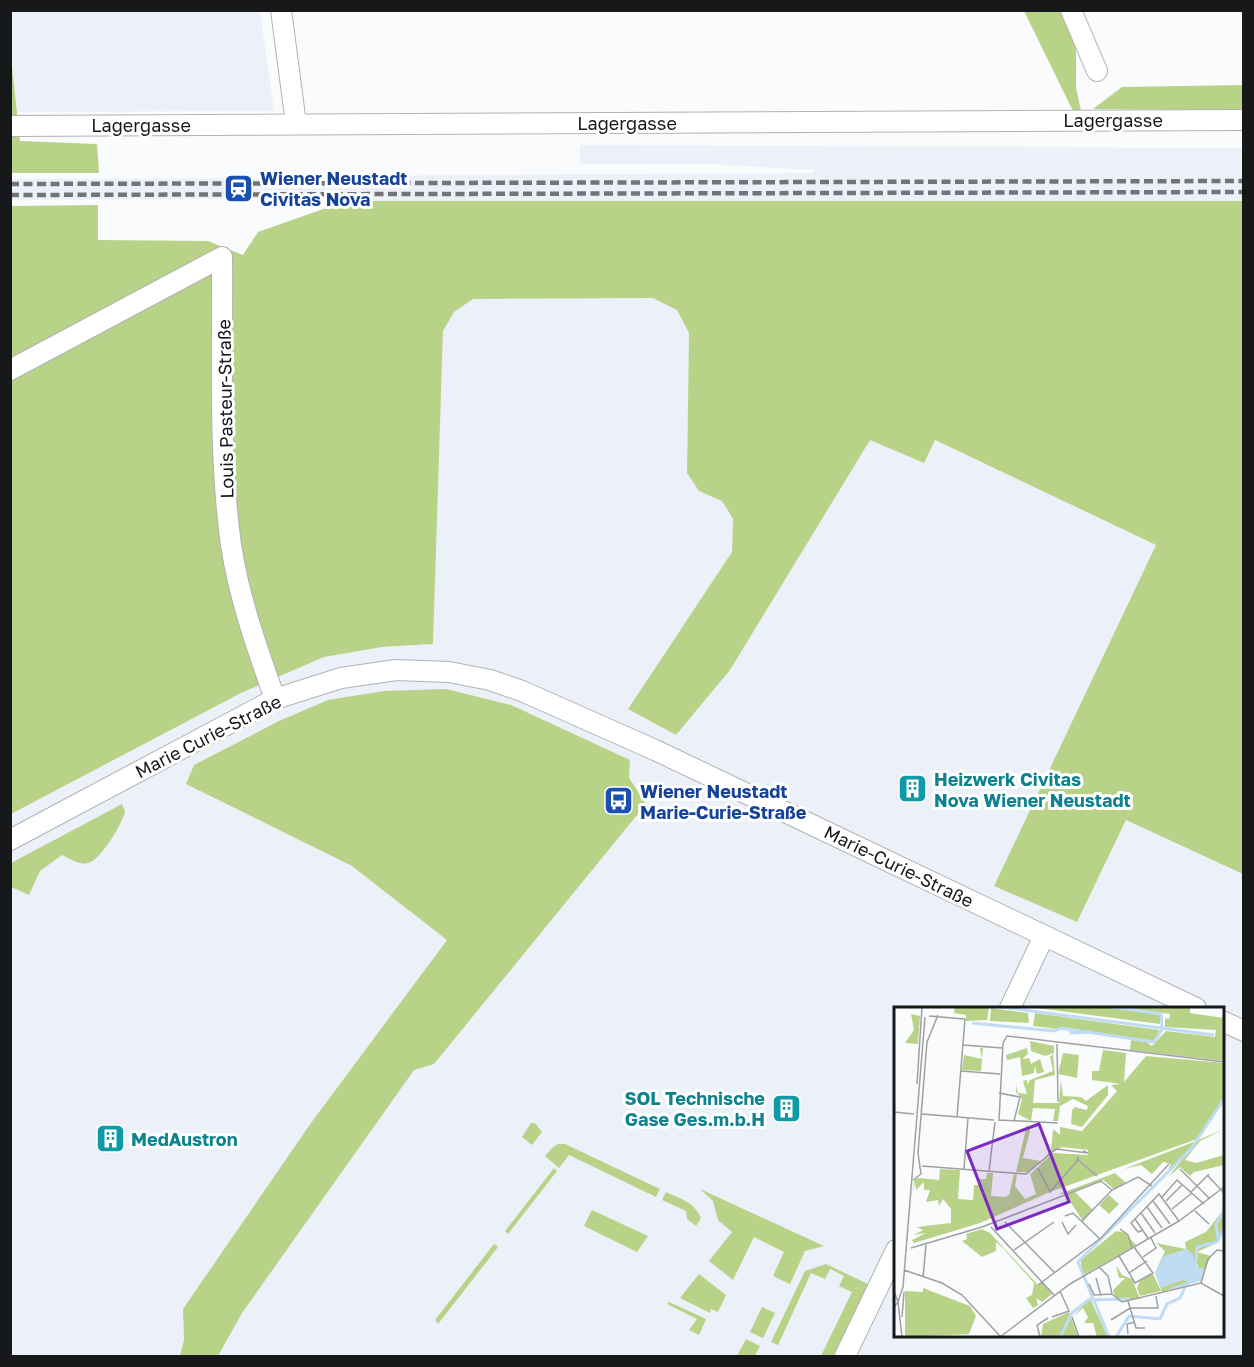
<svg xmlns="http://www.w3.org/2000/svg" width="1254" height="1367" font-family="'Golos Text',sans-serif">
<rect width="100%" height="100%" fill="#fafbfd"/>
<g fill="#ecf0f9" fill-rule="evenodd">
<polygon points="10,11 260,11 274,111 17,112 11,47"/>
<polygon points="580,145 1243,148 1243,201 320,201 319,198 11,200 11,179 319,178 320,176 814,173 814,170 708,164 580,164"/>
<path d="M653,298L677,310L689,333L687,473L699,490L722,501L733,519L732,552L628,709L676,735L730,670L870,439L923,463L934,440L1156,545L994,886L1077,922L1126,820L1243,873V1356H11V814L241,693L324,657L382,647L433,644L443,331L454,312L473,299ZM896,1008H1222V1336H896Z"/>
</g>
<g fill="#b8d288">
<polygon points="1024,11 1061,11 1076,48 1076,88 1081,111 1073,111"/>
<polygon points="10,47 20,141 97,144 99,173 11,173"/>
<polygon points="1243,85 1243,110 1093,109 1122,87"/>
<polygon points="332,201 1243,201 1243,874 1126,820 1077,922 994,886 1156,545 935,440 924,463 870,440 730,670 676,735 628,709 732,552 733,519 722,501 699,491 687,473 689,333 677,310 653,298 473,299 454,312 443,331 433,644 382,647 324,657 241,693 11,814 11,206 98,205 98,240 208,241 243,255 258,232 332,206"/>
<polygon points="446,689 511,705 630,760 629,778 646,804 434,1064 414,1070 242,1313 218,1356 180,1356 184,1340 183,1309 311,1123 447,940 352,866 186,784 194,765 279,721 328,700 384,691"/>
<path d="M122,804L125,811C123,823 100,861 88,863C79,865 70,859 62,855L40,871L29,895L11,887V863Z"/>
<polygon points="531,1123 535,1123 542,1132 532,1145 522,1137"/>
<polygon points="558,1144 565,1144 660,1189 656,1197 569,1155 559,1168 545,1156 552,1148"/>
<polygon points="554,1168 557,1171 508,1234 505,1231"/>
<polygon points="700,1189 824,1246 805,1251 790,1284 773,1276 784,1252 754,1237 733,1280 709,1261 732,1232 718,1220 713,1201"/>
<path d="M666,1192C681,1199 694,1202 701,1218L696,1226L687,1219L686,1211L662,1200Z"/>
<polygon points="592,1210 648,1236 637,1252 584,1226"/>
<polygon points="494,1244 498,1247 438,1324 435,1320"/>
<polygon points="826,1264 868,1284 833,1356 821,1356 852,1292 839,1286 844,1276 830,1269 825,1279 811,1273 778,1345 771,1342 805,1271"/>
<polygon points="699,1274 726,1295 718,1312 711,1309 710,1313 680,1298"/>
<polygon points="669,1302 706,1319 699,1335 689,1330 697,1319 667,1304"/>
<polygon points="762,1307 775,1313 763,1338 750,1332"/>
<polygon points="746,1339 760,1346 755,1356 737,1356"/>
</g>
<g fill="none" stroke-linecap="round" stroke-linejoin="round">
<defs>
<g id="minor">
<polyline points="281,10 296,124"/>
<polyline points="1071,10 1097,71"/>
<polyline points="10,126 1244,120"/>
<path d="M10,370L222,257C223,353 218,450 231,545C239,598 257,648 275,699"/>
<polyline points="10,840 275,699 341,678 396,670 449,672 490,680 522,691 655,750 1196,1008"/>
<polyline points="1010,1008 1044,936"/>
<polyline points="1222,1021 1244,1031"/>
<polyline points="845,1356 896,1250"/>
</g>
</defs>
<use href="#minor" stroke="#b1b2b4" stroke-width="22"/>
<use href="#minor" stroke="#fff" stroke-width="20"/>
<g stroke="#737476" stroke-width="4.5" stroke-dasharray="9 4.5" stroke-linecap="butt">
<polyline points="10,184 1244,181"/>
<polyline points="10,195 1244,192"/>
</g>
</g>
<defs>
<symbol id="station-square" viewBox="-11 -11 22 22"><rect x="-9" y="-9" width="18" height="18" rx="4" fill="#1a4fb4" stroke="#fff"/><path d="M-3-6H3Q5-6 5-4V2Q5 4 3 4L4.5 6H3L1.5 4h-3L-3 6H-4.5L-3 4Q-5 4-5 2V-4Q-5-6-3-6ZM-3.5-4v3h7v-3ZM-3.5 1v1.5H-2V1ZM2 1v1.5H3.5V1Z" fill="#fff"/></symbol>
<symbol id="building-square" viewBox="-11 -11 22 22"><rect x="-9" y="-9" width="18" height="18" rx="4" fill="#0f9aa8" stroke="#fff"/><path d="M-4-6H4V6H1V3H-1V6H-4ZM-2.5-4.3h1.7v1.8h-1.7ZM.8-4.3h1.7v1.8H.8ZM-2.5-1h1.7V.8h-1.7ZM.8-1h1.7V.8H.8Z" fill="#fff"/></symbol>
<symbol id="bus-square" viewBox="-11 -11 22 22"><rect x="-9" y="-9" width="18" height="18" rx="4" fill="#1a4fb4" stroke="#fff"/><path d="M-5-6H5V4H4V6H2V4H-2V6H-4V4H-5ZM-3.5-4V0h7V-4ZM-3.5 1.2v1.5H-2V1.2ZM2 1.2v1.5H3.5V1.2Z" fill="#fff"/></symbol>
</defs>
<g fill-rule="evenodd">
<use href="#station-square" x="222" y="172" width="33" height="33"/>
<use href="#building-square" x="896" y="772" width="33" height="33"/>
<use href="#bus-square" x="602" y="784" width="33" height="33"/>
<use href="#building-square" x="770" y="1092" width="33" height="33"/>
<use href="#building-square" x="94" y="1122" width="33" height="33"/>
</g>
<g text-anchor="middle" dominant-baseline="central" stroke-width="6" stroke-linejoin="round" paint-order="stroke">
<g font-size="18" fill="#171819" stroke="#fff">
<text x="1113" y="120">Lagergasse</text>
<text x="627" y="123">Lagergasse</text>
<text x="141" y="125">Lagergasse</text>
<text transform="translate(225 409) rotate(-91)">Louis Pasteur-Straße</text>
<text transform="translate(208 736) rotate(-27)">Marie Curie-Straße</text>
<text transform="translate(899 866) rotate(26)">Marie-Curie-Straße</text>
</g>
<g font-size="18" font-weight="bold" fill="#164399" stroke="#fff" text-anchor="start">
<text x="260" y="178">Wiener Neustadt<tspan x="260" dy="21">Civitas Nova</tspan></text>
<text x="640" y="791">Wiener Neustadt<tspan x="640" dy="21">Marie-Curie-Straße</tspan></text>
</g>
<g font-size="18" font-weight="bold" fill="#0d838f" stroke="#fff" text-anchor="start">
<text x="934" y="779">Heizwerk Civitas<tspan x="934" dy="21">Nova Wiener Neustadt</tspan></text>
<text x="765" y="1098" text-anchor="end">SOL Technische<tspan x="765" dy="21">Gase Ges.m.b.H</tspan></text>
<text x="131" y="1139">MedAustron</text>
</g>
</g>
<g transform="translate(894 1007)">
<rect width="330" height="330" fill="#fafbfd"/>
<path d="M61,0H95L93,13L72,14V8L60,6ZM212,0L266,7V17L135,0ZM228,0H296V6L330,11V54L236,43L237,33L221,31L253,35L258,39L272,24L321,30L322,23L271,20V11L275,12L276,7ZM97,1L134,6L135,16L96,14ZM141,6L265,23L266,26L259,34L139,19ZM17,7L26,9L24,37L11,36L20,23ZM136,34L160,39V46L151,49L137,44ZM86,41H89L87,64L68,63L70,48L88,52ZM133,41L134,47L128,52L135,51L137,57L146,52L150,65L143,67L141,59L140,66L128,69L126,50L113,53L112,48ZM209,43L232,46L230,75L252,49L330,56V91L303,132L156,185L86,216L20,236L18,233L32,226L20,228L29,223L23,220L57,216V202L49,192L45,199L44,193L32,195L36,183H30V175L22,183L21,175L19,185L20,173L24,171L45,173L46,162L66,163L64,192L79,193L80,178H84L85,172H92L93,166H99L97,189L111,190L115,188L120,167L123,168L121,179L131,192L142,187L136,167L159,146L194,148V143L168,140L150,151L157,143L159,122L166,128V120L188,124L223,84L217,78L227,77L198,73V64H205ZM169,46L185,48L183,71L164,67ZM159,47L161,68L141,73L139,96H165L167,73L169,89L187,90L192,94L214,78V88L188,120L177,117L178,103L181,100L193,103L194,99L179,92L166,99L164,114H159L161,102L139,101L137,114L124,107L128,92L122,85V79L124,86L133,87L129,74L133,73V78L136,73L159,64L156,50ZM133,117L136,124L129,151L147,154L134,165H122ZM330,122L306,134L291,153L302,156L330,148V158L300,165L296,169L286,160L274,170L304,133ZM302,134L272,168L277,157L269,155L258,167L247,158L230,162ZM221,166L232,176L220,182L209,173L181,185L199,203L189,214L171,187H165ZM215,188L225,197L215,207L205,198ZM330,202V222L325,235L303,245L317,249L311,262L301,274L304,258L300,257L302,268L295,276L268,285L261,266L271,244L262,236L292,242L291,235L312,225ZM88,222L96,226L144,278L149,275L158,287L148,295L142,291L144,298L139,301L132,291L138,288L140,276L109,241L102,235V244L88,250L68,234L73,232L72,227ZM222,224L231,226L242,238L188,269L187,253ZM222,258L228,268L238,272L246,292L223,294L221,290L219,283L231,271H225ZM259,267L267,284L246,289L243,281L246,273ZM29,281L76,299L82,309L75,327L11,330V284L29,285ZM196,290L199,298L214,330H203L199,316H190L194,310L189,301L179,310ZM175,305L184,330H167L168,326L166,330H147L149,317Z" fill="#b8d288"/>
<path d="M293,242L299,247L300,260L311,262L309,273L298,277L289,273L267,281L261,266L270,249Z" fill="#bfdcf4"/>
<path fill="none" stroke="#bfdcf4" stroke-width="3" d="M107,0L320,28M218,0L267,7L268,21M78,16L160,24L167,21L260,35L269,21M176,22L177,26L199,25M324,232L322,217L330,204M301,263L303,240L323,235L330,222M278,282L296,276M166,330L178,306L194,293L236,292M215,330L184,255L297,142L330,92M222,330L235,309L266,312L273,297L286,291L291,280"/>
<path fill="none" stroke="#9fa0a2" stroke-width="1.5" d="M35,9L71,12L63,110M163,37L164,95M69,38L108,41M67,64L106,67M23,77L28,0M105,86L126,90L120,114M0,105L20,107M28,107L100,113M105,113L164,116M105,114L109,36L113,29L330,55M184,153L203,169M28,159L132,167L162,142L194,146L189,144M144,161L156,185L184,153V150L182,155M70,162L74,111M286,162L316,192M95,164L101,115M314,169L330,186M19,173L27,167L24,146L33,35L44,8M297,185L315,167M268,190L283,173L310,197M259,194L276,217M272,194L288,178M253,200L268,221M278,202L298,186M301,204L315,217M247,206L261,226M171,209L179,206L206,232M241,212L237,216L244,225L249,223M188,214L218,183L244,170L258,179M111,215L160,265M168,215L174,227L182,218M97,220L160,288M226,222L234,228L238,241M254,231L241,212L265,187L285,214M17,241L88,220L207,174L218,183M120,243L160,215M225,249L241,276L259,266L240,240M249,250L262,241L257,231M206,261L214,269L218,287M10,263L48,276L68,288L106,329M235,266L253,254M29,271L32,238M202,271L207,289M307,276L314,252L323,243L330,244M195,277L200,288L218,287L228,295L307,276L330,289M144,278L207,231L275,157M0,284L4,295L0,300M234,294L242,321H251M8,310L10,285M158,310L175,304L166,284M178,310L185,330M217,313L236,301H264L262,289M234,327L233,317L241,315M8,330L4,295L9,280L31,10M106,330L176,277L285,214L330,180M146,330L143,318L154,311"/>
<path fill="#7b2cbf" fill-opacity="0.15" stroke="#7b2cbf" stroke-width="3" d="M145,117L175,195L103,222L73,144Z"/>
<rect width="330" height="330" fill="none" stroke="#171819" stroke-width="3"/>
</g>
<rect width="1254" height="1367" fill="none" stroke="#171819" stroke-width="24"/>
</svg>
